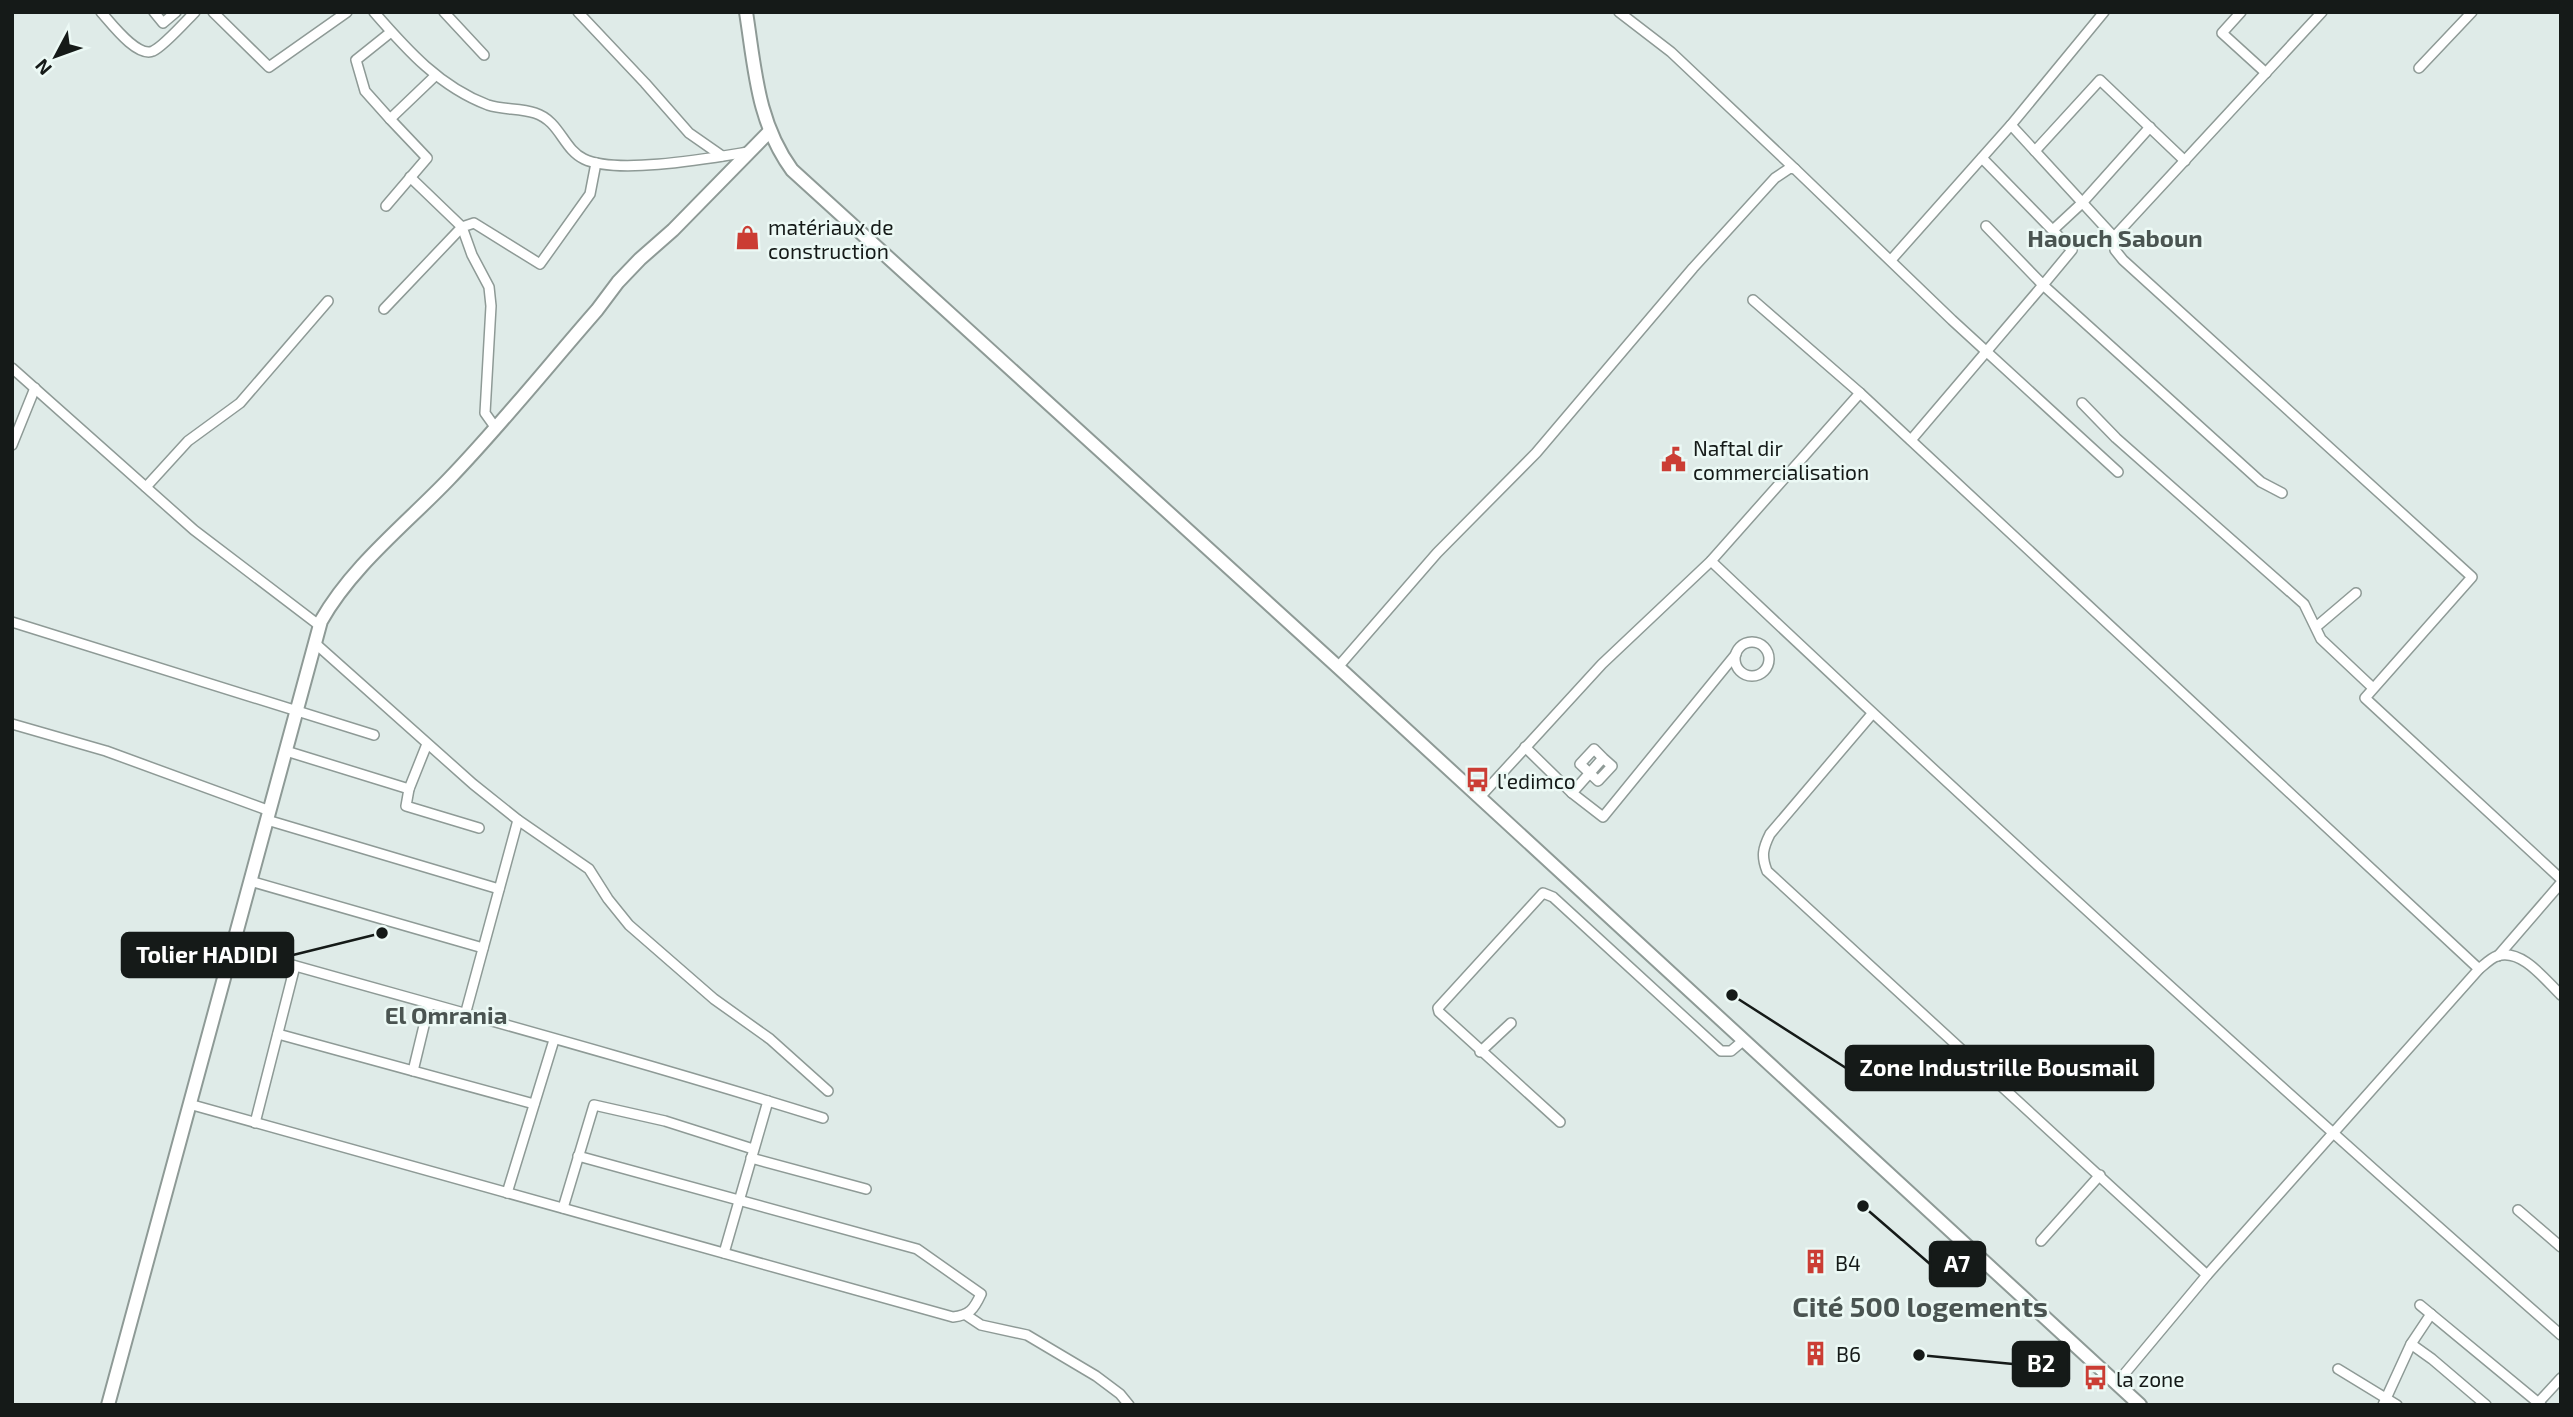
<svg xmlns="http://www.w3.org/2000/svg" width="2573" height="1417" font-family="'Exo 2',sans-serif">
<rect width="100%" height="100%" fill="#dfebe8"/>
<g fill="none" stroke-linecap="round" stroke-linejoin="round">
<defs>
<g id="street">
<path d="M101,12C111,23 137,58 153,51C163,47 187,20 195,12"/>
<polyline points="154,12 163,23 176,12"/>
<polyline points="213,12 269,67 347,12"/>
<path d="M374,12C407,50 440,87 488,105C503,110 520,108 535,113C560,121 563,149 584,159C617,175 711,158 748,152"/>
<polyline points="444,12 484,55"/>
<polyline points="578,12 645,83 689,133 722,156"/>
<polyline points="1619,12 1671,52 1795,169"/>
<polyline points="2241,12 2222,33 2266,73"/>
<polyline points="391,32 356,60 365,91 390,119 435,76"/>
<polyline points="2419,68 2472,12"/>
<polyline points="2011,125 2114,237 2115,250 2123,260 2472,577 2365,698 2561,879"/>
<polyline points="2035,151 2100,80 2185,161"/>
<polyline points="1982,158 2072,250 2043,285 1986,226"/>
<polyline points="386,206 427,158 390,119"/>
<polyline points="2054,229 2082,203 2150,127"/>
<polyline points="2114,237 2322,12"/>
<polyline points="1891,260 2011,125 2104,12"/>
<polyline points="1753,300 1860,393 2479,969"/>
<polyline points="384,309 462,227 410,177"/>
<polyline points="12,368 194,530 320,626"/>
<polyline points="2082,403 2116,438 2304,604 2321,639 2373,688"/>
<polyline points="495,427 485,413 491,306 489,287 472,255 462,227 474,223 540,264 590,194 596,163"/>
<polyline points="1911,440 2043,285 2261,482 2282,493"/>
<polyline points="12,445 35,388"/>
<polyline points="146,487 188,441 240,403 328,301"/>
<path d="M1711,561C1989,824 2273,1082 2561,1335"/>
<polyline points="12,622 374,735"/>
<polyline points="2316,627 2356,593"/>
<circle cx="1752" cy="659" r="17"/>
<polyline points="316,644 473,784 518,820 589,869 608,899 629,925 714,999 770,1039 828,1091"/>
<polyline points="1338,667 1437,553 1536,453 1693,268 1775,178 1790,168 1795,169 1952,320 2118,472"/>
<path d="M1872,714L1770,834C1763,848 1761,856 1767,871L2207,1275"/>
<polyline points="12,724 106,751 270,811"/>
<polyline points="427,744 409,789 406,806 479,828"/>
<polyline points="1525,747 1572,793 1603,817 1736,654"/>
<polyline points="286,751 409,789"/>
<polyline points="1572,793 1603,758 1594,749 1580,764 1598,781 1612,766 1603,758"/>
<polyline points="1480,797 1602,664 1711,561 1860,393"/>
<polyline points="267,820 499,889"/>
<polyline points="250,881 483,948"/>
<path d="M232,948C429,1004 628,1057 823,1118"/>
<polyline points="2498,956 2561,883"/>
<polyline points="465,1015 518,820"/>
<polyline points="278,1034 534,1104"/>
<polyline points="1480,1052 1511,1023"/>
<polyline points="413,1071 429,1005"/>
<path d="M189,1104L953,1317C970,1315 974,1309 981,1294L917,1249L578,1156"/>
<polyline points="1560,1122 1439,1012 1438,1008 1543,893 1553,897 1721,1051 1731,1051 1744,1040"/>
<polyline points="255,1123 295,966"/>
<polyline points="751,1158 866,1189"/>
<polyline points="507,1193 554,1040"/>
<polyline points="563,1208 594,1105 665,1121 753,1149"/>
<polyline points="2518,1210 2561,1247"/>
<polyline points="2041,1241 2100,1175"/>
<polyline points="724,1253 768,1101"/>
<polyline points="2420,1305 2541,1405"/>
<polyline points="966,1315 981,1325 1027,1335 1096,1376 1120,1394 1129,1405"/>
<polyline points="2411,1344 2432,1359 2486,1405"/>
<polyline points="2338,1369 2397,1405"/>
<path d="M2116,1384L2207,1275L2479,969C2484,965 2491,958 2497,956C2522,948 2545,980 2561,995"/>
<polyline points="2538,1403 2561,1378"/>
<polyline points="2383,1405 2411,1344 2431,1314"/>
</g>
<g id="secondary">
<path d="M746,12C755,69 757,122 792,170L1338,667L2140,1405"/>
<path d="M108,1405L321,621C352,566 406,524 449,479C501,425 548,366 597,310L618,282L640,259L673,230L769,132"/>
</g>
</defs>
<use href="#street" stroke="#8e9a96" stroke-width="12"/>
<use href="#secondary" stroke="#8e9a96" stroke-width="16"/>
<use href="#street" stroke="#fff" stroke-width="9"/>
<use href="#secondary" stroke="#fff" stroke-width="12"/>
</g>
<defs>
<symbol id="shop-bare" viewBox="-9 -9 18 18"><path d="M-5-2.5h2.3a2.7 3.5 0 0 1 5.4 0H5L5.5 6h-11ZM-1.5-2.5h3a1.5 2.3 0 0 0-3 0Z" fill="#cb3d34" stroke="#ecf9f5" stroke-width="2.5" paint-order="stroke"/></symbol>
<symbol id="civic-bare" viewBox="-9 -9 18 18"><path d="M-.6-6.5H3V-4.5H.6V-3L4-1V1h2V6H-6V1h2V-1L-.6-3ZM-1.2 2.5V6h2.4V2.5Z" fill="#cb3d34" stroke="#ecf9f5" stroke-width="2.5" paint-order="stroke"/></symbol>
<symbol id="bus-bare" viewBox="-9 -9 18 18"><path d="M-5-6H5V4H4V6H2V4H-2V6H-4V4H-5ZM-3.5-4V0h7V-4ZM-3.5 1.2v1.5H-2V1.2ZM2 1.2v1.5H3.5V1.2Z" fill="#cb3d34" stroke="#ecf9f5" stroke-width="2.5" paint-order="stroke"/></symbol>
<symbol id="building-bare" viewBox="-9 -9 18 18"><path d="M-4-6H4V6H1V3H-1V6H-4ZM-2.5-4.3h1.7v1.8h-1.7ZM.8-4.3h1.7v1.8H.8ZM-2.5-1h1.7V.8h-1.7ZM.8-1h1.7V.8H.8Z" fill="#cb3d34" stroke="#ecf9f5" stroke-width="2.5" paint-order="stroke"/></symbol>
</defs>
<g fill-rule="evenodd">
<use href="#shop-bare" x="730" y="220" width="35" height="35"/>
<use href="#civic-bare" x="1656" y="442" width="35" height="35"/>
<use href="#bus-bare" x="1460" y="762" width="35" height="35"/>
<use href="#building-bare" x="1798" y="1244" width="35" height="35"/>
<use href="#building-bare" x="1798" y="1336" width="35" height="35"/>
<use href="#bus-bare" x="2078" y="1360" width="35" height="35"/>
</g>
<g text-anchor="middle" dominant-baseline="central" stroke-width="5" stroke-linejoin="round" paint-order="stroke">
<g font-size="21" fill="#151a18" stroke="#ecf9f5" text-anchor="start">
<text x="768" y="226">matériaux de<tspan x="768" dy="24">construction</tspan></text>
<text x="1693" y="447">Naftal dir<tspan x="1693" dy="24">commercialisation</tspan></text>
<text x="1497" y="780">l'edimco</text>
<text x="1835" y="1262">B4</text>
<text x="1836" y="1353">B6</text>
<text x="2116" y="1378">la zone</text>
</g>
<g font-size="24" font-weight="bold" fill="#4a5451" stroke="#ecf9f5">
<text x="2115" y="237">Haouch Saboun</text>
<text x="446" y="1014">El Omrania</text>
</g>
<g font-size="28" font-weight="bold" fill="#4a5451" stroke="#ecf9f5">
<text x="1920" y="1306">Cité 500 logements</text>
</g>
</g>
<path fill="none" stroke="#151a18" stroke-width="2.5" d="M382 933L293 955M1732 995L1846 1068M1863 1206L1930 1264M1919 1355L2013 1364"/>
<g fill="#151a18" stroke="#ecf9f5" stroke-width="2.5">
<circle cx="382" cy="933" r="7"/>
<circle cx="1732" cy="995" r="7"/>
<circle cx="1863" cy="1206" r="7"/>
<circle cx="1919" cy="1355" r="7"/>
</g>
<g fill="#151a18" stroke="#151a18" stroke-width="2.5">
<rect x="122" y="933" width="171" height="44" rx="7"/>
<rect x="1846" y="1046" width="307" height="44" rx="7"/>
<rect x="1930" y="1242" width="55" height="44" rx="7"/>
<rect x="2013" y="1342" width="56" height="44" rx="7"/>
</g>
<g font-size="23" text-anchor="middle" font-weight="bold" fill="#fff">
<text x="207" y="963">Tolier HADIDI</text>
<text x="1999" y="1076">Zone Industrille Bousmail</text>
<text x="1957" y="1272">A7</text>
<text x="2041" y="1372">B2</text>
</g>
<rect width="2573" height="1417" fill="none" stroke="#151a18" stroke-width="28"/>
<g transform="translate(56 56) rotate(229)" stroke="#ecf9f5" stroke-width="5" paint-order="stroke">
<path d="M0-5L12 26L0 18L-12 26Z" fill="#151a18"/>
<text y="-10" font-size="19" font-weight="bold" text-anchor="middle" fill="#151a18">N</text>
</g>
</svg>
